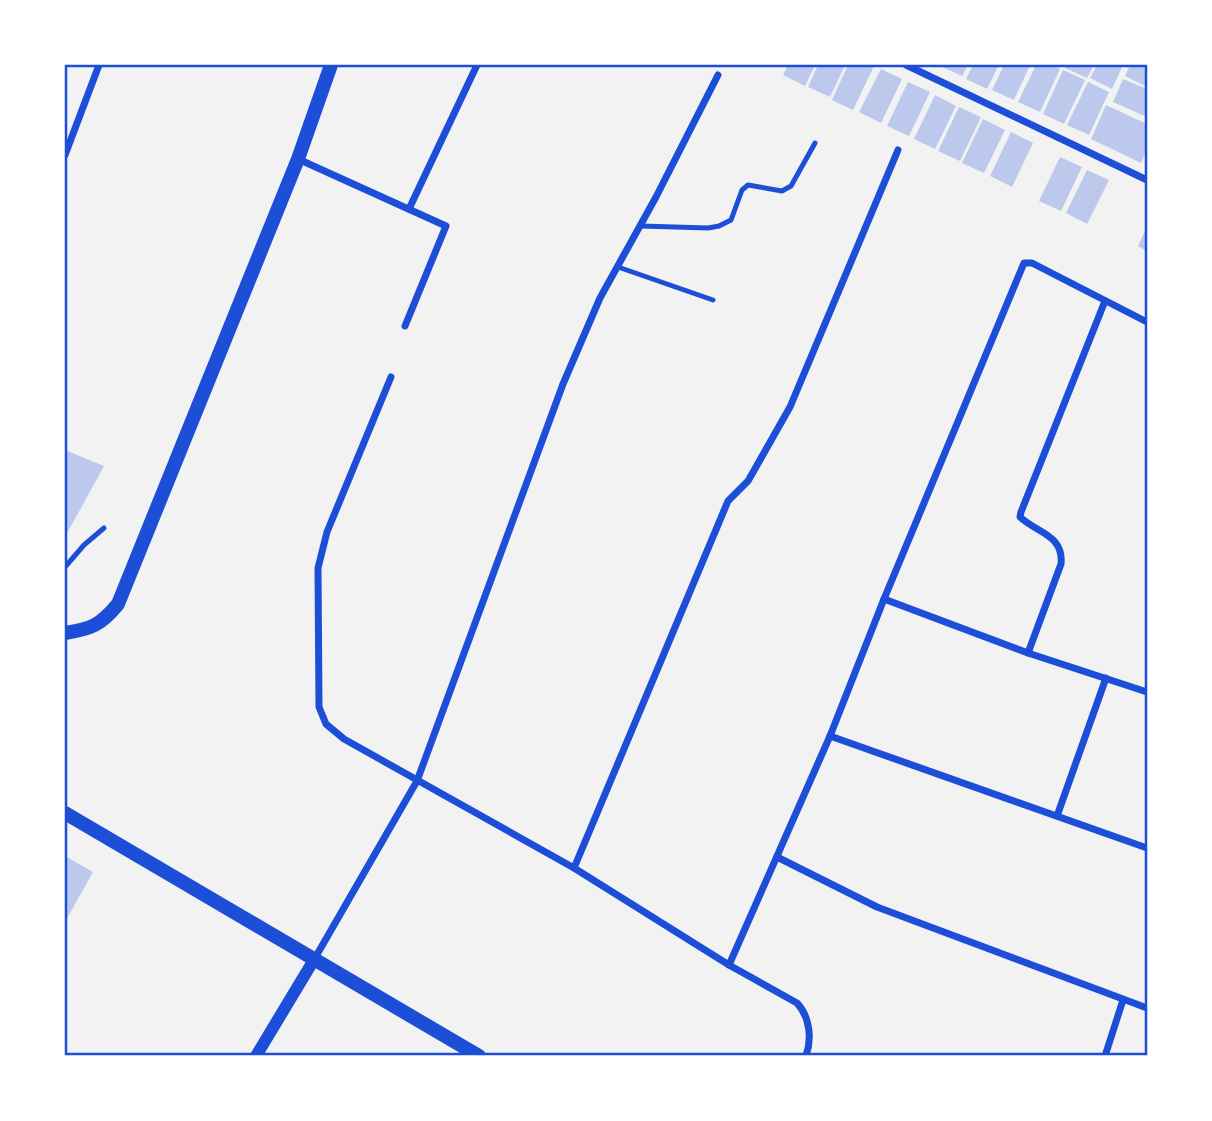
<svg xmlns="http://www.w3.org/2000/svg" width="1212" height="1121" font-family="Figtree,sans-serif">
<rect width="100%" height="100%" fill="#f2f2f2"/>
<g fill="#bdc9ec">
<polygon points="788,65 815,65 805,86 783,75"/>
<polygon points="818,65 845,65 830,97 808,87"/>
<polygon points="848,65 874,66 853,110 832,100"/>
<polygon points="938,65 968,65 962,76"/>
<polygon points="973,65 999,65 987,89 966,79"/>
<polygon points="1004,65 1030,65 1014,100 992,90"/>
<polygon points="1036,65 1052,65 1060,69 1040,112 1018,102"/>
<polygon points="1067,65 1094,65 1087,78 1065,68"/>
<polygon points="1097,65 1123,65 1112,89 1090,78"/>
<polygon points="1130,65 1147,65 1147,87 1125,76"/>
<polygon points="881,69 902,79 881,123 859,112"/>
<polygon points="1063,70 1085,80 1064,124 1043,114"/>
<polygon points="1123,79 1147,89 1147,117 1113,102"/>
<polygon points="908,82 930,92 909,136 887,126"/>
<polygon points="1088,82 1109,92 1089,135 1067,125"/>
<polygon points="935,95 956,106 935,149 914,139"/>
<polygon points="1106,105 1147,124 1147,148 1141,163 1091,139"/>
<polygon points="959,107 981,117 960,161 938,151"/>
<polygon points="983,119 1005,130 984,173 962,163"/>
<polygon points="1011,132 1033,143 1012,187 990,176"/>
<polygon points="1060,157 1082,167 1061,211 1039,201"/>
<polygon points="1087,170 1109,180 1087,224 1066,213"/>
<polygon points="1147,226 1147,251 1138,246"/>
<polygon points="65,450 104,466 65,537"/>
<polygon points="65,856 93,872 65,922"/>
</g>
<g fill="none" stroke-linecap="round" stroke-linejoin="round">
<g stroke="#1d4ed8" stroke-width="5">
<polyline points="641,226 708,228 719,226 731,220 742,190 748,185 782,191 791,186 815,143"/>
<polyline points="618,267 713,300"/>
<polyline points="65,567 84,545 104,528"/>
</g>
<g stroke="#1d4ed8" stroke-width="7">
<polyline points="906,65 1147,180"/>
<polyline points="65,155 99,65"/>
<polyline points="298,159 446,226 405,326"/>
<polyline points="409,209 477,65"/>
<path d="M391,377L327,532L318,568L319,707L326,724L344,739L574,868L729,965L797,1003C810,1017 812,1039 806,1056"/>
<polyline points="884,599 1028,653 1147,692"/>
<path d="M1028,653L1061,564C1064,535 1037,533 1020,517L1021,512L1105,301"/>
<polyline points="830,736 1147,848"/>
<polyline points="1057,816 1106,678"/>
<polyline points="777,857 877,907 1147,1008"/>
<polyline points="574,868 728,501 748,481 790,407 898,150"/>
<polyline points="315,958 417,781 563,384 600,298 656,197 718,75"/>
<polyline points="729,965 830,736 884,599 1024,263 1032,263 1147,322"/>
<polyline points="1105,1056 1123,1000"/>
</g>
<polyline stroke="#1d4ed8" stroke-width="12" points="256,1056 315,958"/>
<g stroke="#1d4ed8" stroke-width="14">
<path d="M65,633C91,629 101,625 118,604L298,159L331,65"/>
<polyline points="65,813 479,1056"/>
</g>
</g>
<rect width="1212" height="1121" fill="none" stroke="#ffffff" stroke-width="133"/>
<rect x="66" y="66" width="1080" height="988" fill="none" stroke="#1d4ed8" stroke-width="2.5"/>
</svg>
